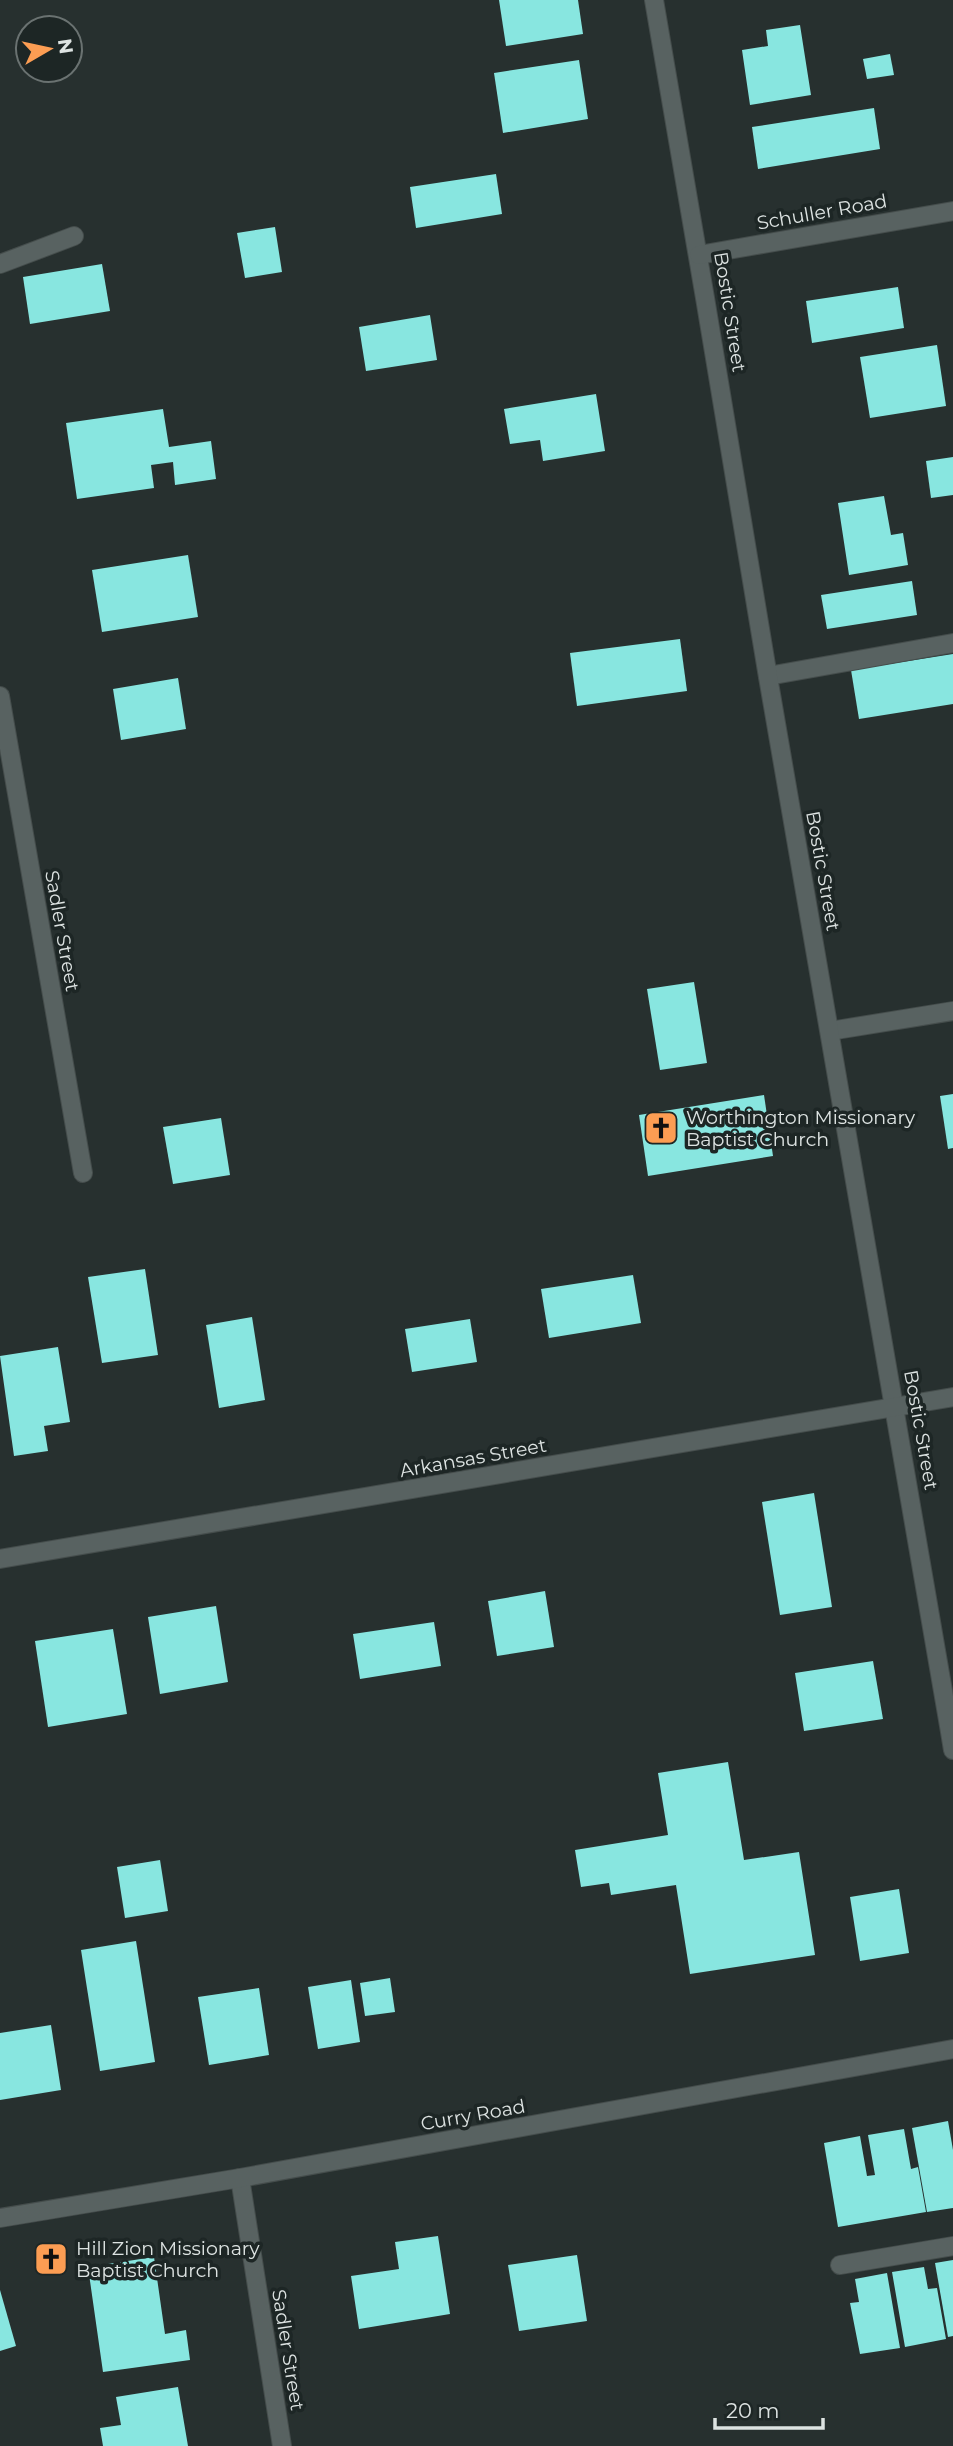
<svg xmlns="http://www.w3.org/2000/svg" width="953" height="2446" font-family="Montserrat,sans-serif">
<rect width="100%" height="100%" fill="#27302f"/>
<g fill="#88e6e0">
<polygon points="499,0 578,0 583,34 506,46"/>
<polygon points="800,25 811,95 750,105 742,50 768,46 766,30"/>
<polygon points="890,54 894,75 867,79 863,59"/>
<polygon points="579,60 588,119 503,133 494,73"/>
<polygon points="874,108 880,149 758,169 752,127"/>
<polygon points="496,174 502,214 416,228 410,187"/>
<polygon points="275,227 282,272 245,278 237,233"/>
<polygon points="102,264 110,311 30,324 23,277"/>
<polygon points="898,287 904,328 812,343 806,301"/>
<polygon points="430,315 437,360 366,371 359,327"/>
<polygon points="937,345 946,406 870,418 860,357"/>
<polygon points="596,394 605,451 543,461 540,440 510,444 504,409"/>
<polygon points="163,409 169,447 211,441 216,479 175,485 173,462 151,465 154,488 77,499 66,423"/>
<polygon points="953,457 953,495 931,498 926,461"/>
<polygon points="884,496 891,535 903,533 908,565 849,575 838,503"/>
<polygon points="188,555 198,617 102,632 92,570"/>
<polygon points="912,581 917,615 827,629 821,595"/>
<polygon points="680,639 687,691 577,706 570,653"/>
<polygon points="953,654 953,704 859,719 851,670"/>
<polygon points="178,678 186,729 121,740 113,689"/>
<polygon points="694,982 707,1063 660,1070 647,989"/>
<polygon points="953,1094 953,1148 948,1149 940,1096"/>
<polygon points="764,1095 773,1156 648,1176 639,1115"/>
<polygon points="221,1118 230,1175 173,1184 163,1127"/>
<polygon points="145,1269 158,1355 102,1363 88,1277"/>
<polygon points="633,1275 641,1323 549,1338 541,1289"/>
<polygon points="252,1317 265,1400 219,1408 206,1325"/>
<polygon points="470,1319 477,1362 412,1372 405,1329"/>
<polygon points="58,1347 70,1422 44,1426 48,1451 14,1456 0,1356"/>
<polygon points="814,1493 832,1607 780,1615 762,1502"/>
<polygon points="545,1591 554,1647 497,1656 488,1601"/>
<polygon points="216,1606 228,1682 160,1694 148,1617"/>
<polygon points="434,1622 441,1666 360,1679 353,1634"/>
<polygon points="113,1629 127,1714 48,1727 35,1641"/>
<polygon points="873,1661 883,1719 804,1731 795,1673"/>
<polygon points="728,1762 744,1860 799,1852 815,1955 690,1974 676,1885 611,1895 609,1883 581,1887 575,1850 668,1835 658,1773"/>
<polygon points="160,1860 168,1911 125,1918 117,1867"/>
<polygon points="899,1889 909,1953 860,1961 850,1897"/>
<polygon points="136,1941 155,2062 100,2071 81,1950"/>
<polygon points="390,1978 395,2012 365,2016 360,1983"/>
<polygon points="351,1980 360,2042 318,2049 308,1987"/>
<polygon points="259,1988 269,2055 209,2065 198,1997"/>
<polygon points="51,2025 61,2090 0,2100 0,2033"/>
<polygon points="948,2121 953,2150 953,2208 927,2212 912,2128"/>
<polygon points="904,2129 911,2169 918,2167 926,2212 838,2227 824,2143 860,2136 867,2176 875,2175 868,2135"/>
<polygon points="438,2236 450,2314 359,2329 351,2276 399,2269 395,2242"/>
<polygon points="577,2255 587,2321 519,2331 508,2265"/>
<polygon points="154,2257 165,2334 186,2330 190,2360 103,2372 88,2267"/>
<polygon points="953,2260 953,2336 948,2337 935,2263"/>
<polygon points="924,2267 928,2289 937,2288 946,2339 905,2347 892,2272"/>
<polygon points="887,2273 900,2348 860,2354 850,2303 859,2302 855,2279"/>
<polygon points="0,2290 16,2346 0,2351"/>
<polygon points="178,2387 188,2446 103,2446 100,2428 121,2425 116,2397"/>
</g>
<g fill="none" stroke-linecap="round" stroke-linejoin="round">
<defs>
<g id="lane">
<polyline points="0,264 74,236"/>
<polyline points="768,676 953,643"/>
<polyline points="830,1031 953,1011"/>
<polyline points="840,2265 953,2246"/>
</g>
<g id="street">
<path d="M654,0C694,225 730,452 768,677C829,1035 894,1392 953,1750"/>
<polyline points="699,255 953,211"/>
<polyline points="0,696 83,1173"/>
<polyline points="0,1559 953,1397"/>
<polyline points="240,2178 282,2446"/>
<polyline points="0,2218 240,2178 953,2049"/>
</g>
</defs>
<use href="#lane" stroke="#454d4c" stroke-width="20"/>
<use href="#street" stroke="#454d4c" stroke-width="20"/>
<use href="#lane" stroke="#586261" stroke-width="18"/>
<use href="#street" stroke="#586261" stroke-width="18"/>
</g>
<defs>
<symbol id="church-square" viewBox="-11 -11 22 22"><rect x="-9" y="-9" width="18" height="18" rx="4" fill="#fc9d53" stroke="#1d2625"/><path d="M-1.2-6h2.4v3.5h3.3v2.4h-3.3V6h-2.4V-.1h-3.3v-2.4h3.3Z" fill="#111"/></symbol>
</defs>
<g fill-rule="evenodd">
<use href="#church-square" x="642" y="1109" width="38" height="38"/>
<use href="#church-square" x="32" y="2240" width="38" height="38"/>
</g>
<g text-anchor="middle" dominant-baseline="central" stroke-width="7" stroke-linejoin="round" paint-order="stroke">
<g font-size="19" fill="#dde3e2" stroke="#1d2625">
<text transform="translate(822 212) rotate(-10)">Schuller Road</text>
<text transform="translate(730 312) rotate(81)">Bostic Street</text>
<text transform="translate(823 871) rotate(80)">Bostic Street</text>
<text transform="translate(62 931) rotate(80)">Sadler Street</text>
<text transform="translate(921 1430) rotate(80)">Bostic Street</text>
<text transform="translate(473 1458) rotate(-10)">Arkansas Street</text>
<text transform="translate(473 2115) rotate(-10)">Curry Road</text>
<text transform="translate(288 2350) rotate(81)">Sadler Street</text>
</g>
<g font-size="19" fill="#dde3e2" stroke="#1d2625" text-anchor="start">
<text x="686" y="1117">Worthington Missionary<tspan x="686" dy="22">Baptist Church</tspan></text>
<text x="76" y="2248">Hill Zion Missionary<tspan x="76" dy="22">Baptist Church</tspan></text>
</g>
</g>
<g transform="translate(49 49) rotate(81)"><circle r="33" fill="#1d2625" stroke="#6a7271" stroke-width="2"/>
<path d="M0-5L12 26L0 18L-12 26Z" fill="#fc9d53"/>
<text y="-10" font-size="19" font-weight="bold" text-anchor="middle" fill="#dde3e2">N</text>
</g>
<path d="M715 2418v10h108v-10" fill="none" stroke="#dde3e2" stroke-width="3.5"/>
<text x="726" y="2418" font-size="21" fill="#dde3e2" stroke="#1d2625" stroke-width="5" paint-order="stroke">20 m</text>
</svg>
